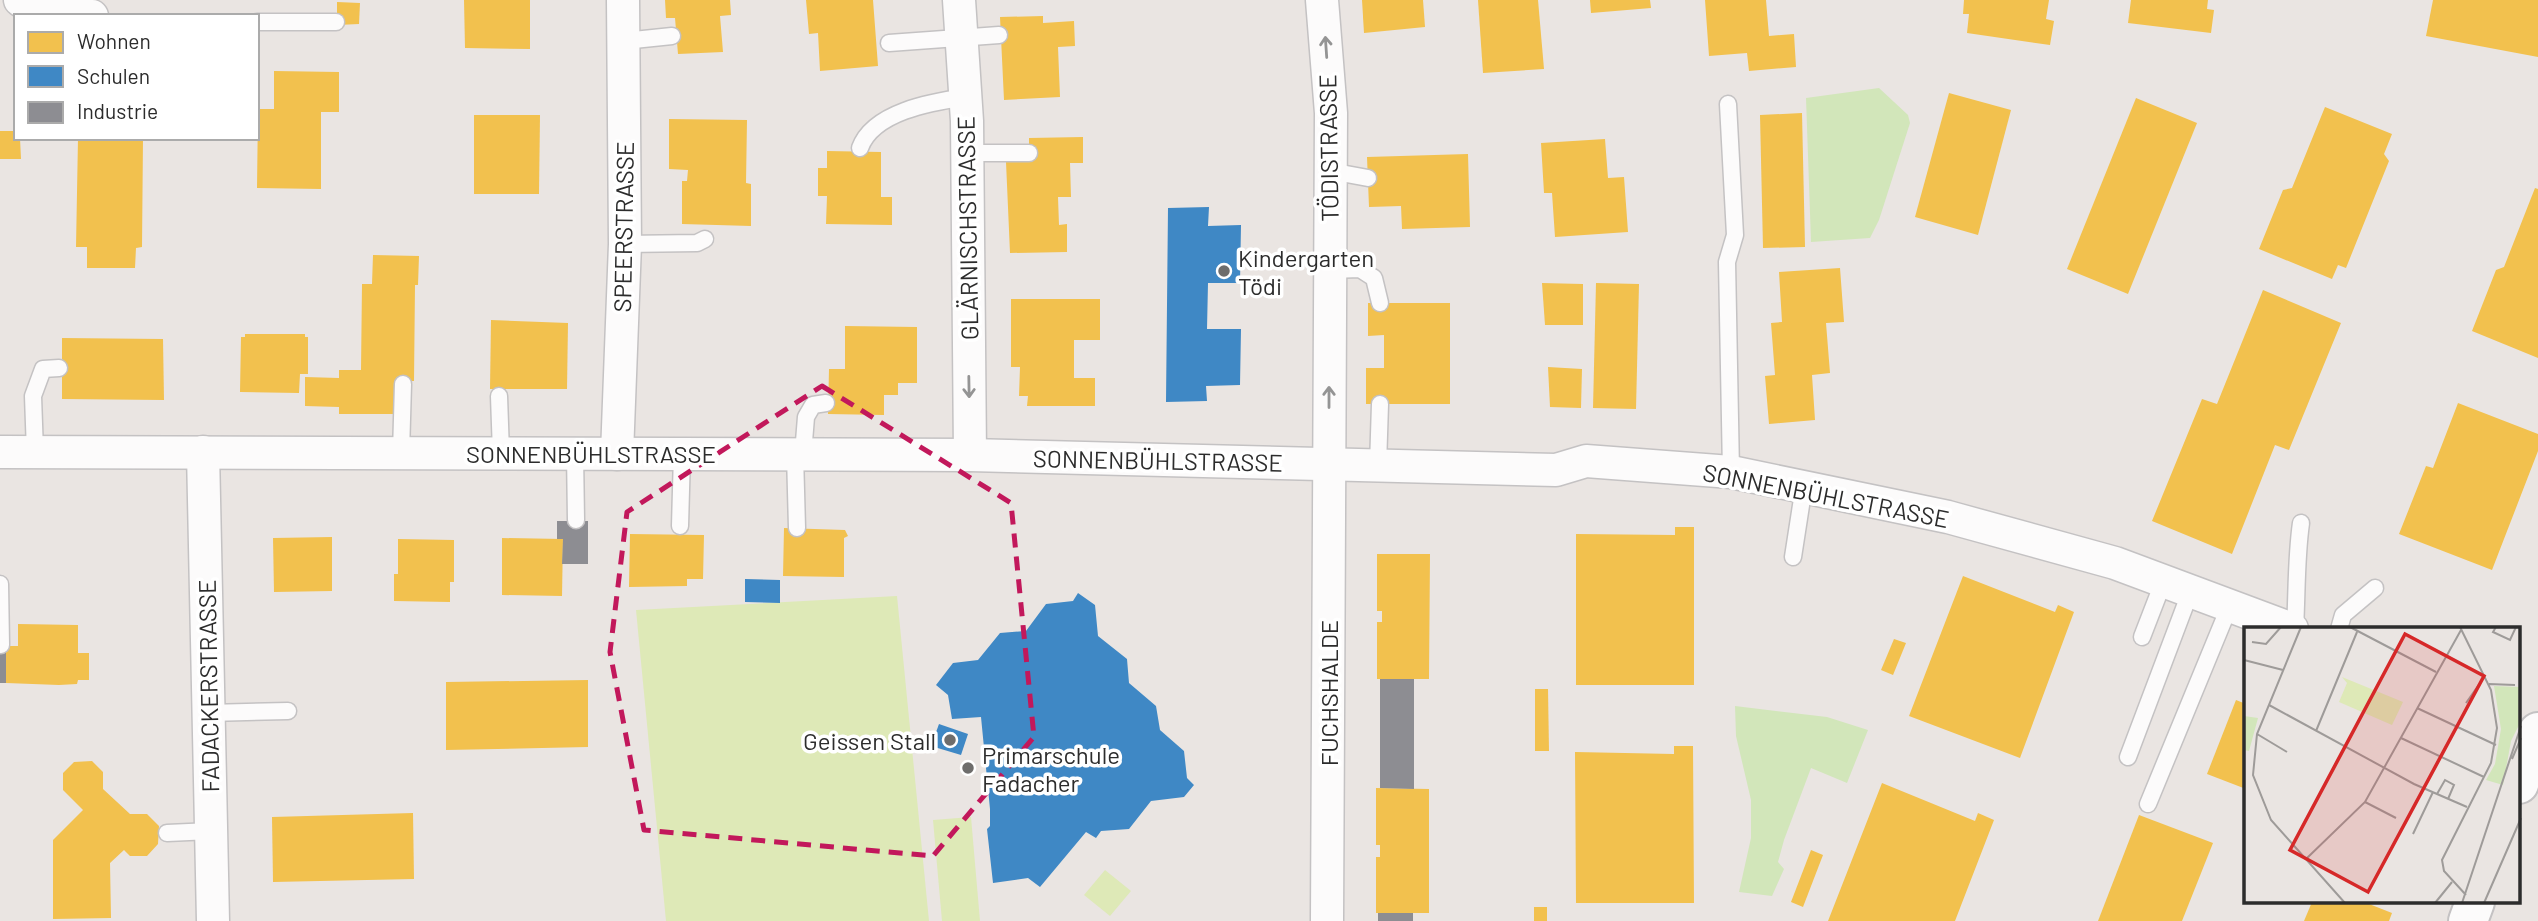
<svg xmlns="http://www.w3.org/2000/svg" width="2538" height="921" font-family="Barlow,sans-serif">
<rect width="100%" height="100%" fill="#eae5e2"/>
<g fill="#d2e6ba">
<polygon points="1879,88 1908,115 1910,123 1879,220 1870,238 1811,242 1806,98"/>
<polygon points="1735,706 1827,717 1868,730 1847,783 1811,768 1784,840 1778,862 1784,869 1772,896 1739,892 1751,838 1751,800 1736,736"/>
</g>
<g fill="#dee9b7">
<polygon points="897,596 929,921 666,921 636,610"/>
<polygon points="971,817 980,921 942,921 933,820"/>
<polygon points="1105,870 1131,891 1110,916 1084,895"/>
</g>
<g fill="#f2c14e">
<polygon points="464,0 530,0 530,49 465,48"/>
<polygon points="665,0 730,0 731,15 720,16 723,52 678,54 675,18 666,18"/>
<polygon points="806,0 873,0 878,66 820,71 818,33 809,34"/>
<polygon points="1362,0 1423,0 1425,27 1364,33"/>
<polygon points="1478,0 1538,0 1544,69 1483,73"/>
<polygon points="1590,0 1650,0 1651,8 1591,13"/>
<polygon points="1705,0 1766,0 1769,36 1794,34 1796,67 1749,71 1747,53 1709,56"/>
<polygon points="1964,0 2049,0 2046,19 2054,21 2050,45 1967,33 1969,14 1963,14"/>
<polygon points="2131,0 2208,0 2207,9 2214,10 2211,33 2128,23"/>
<polygon points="2433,0 2538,0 2538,57 2426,36"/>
<polygon points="337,2 360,3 359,24 337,25"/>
<polygon points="1043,16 1043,23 1074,21 1075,46 1058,47 1060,97 1004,100 1000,17"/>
<polygon points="274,71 339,72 339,112 321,112 321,189 257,188 258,109 274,109"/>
<polygon points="1949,93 2011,110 1978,235 1915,217"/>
<polygon points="2136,98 2197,123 2128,294 2067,269"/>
<polygon points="2325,107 2392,134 2384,154 2389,161 2346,268 2338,265 2332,279 2259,249 2283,190 2292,188"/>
<polygon points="1802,113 1805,247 1763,248 1760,115"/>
<polygon points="474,115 540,115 539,194 474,194"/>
<polygon points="669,119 747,120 746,183 751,184 751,226 682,224 682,181 687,181 688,170 669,169"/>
<polygon points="0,131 16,131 16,138 20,138 21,159 0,159"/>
<polygon points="1083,137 1083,163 1070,163 1071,197 1058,197 1059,225 1067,224 1067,252 1010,253 1006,162 1029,161 1029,138"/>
<polygon points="78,138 143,138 142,247 136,248 135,268 87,268 87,247 76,247"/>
<polygon points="1605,139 1608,178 1624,177 1628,232 1555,237 1552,193 1544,193 1541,143"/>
<polygon points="827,151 881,152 881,197 892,197 892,225 826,224 827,196 818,196 818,168 827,168"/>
<polygon points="1468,154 1470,227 1402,229 1401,206 1369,207 1367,157"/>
<polygon points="2535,188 2538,189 2538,358 2472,331 2496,270 2504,267"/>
<polygon points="373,255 419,256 418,285 415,285 414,381 397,381 397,414 339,414 339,407 305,406 305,377 339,378 339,370 361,370 362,284 372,284"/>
<polygon points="1840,268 1844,322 1826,323 1830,373 1812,375 1815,420 1769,424 1765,376 1775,375 1771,323 1782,322 1779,272"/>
<polygon points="1542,283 1583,284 1583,325 1545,325"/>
<polygon points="1596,283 1639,284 1636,409 1593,408"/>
<polygon points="2263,290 2341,323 2289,450 2275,445 2232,554 2152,521 2202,399 2217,404"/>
<polygon points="1011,299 1100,299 1100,340 1074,340 1074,378 1095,378 1095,406 1027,406 1028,396 1019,396 1020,367 1011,367"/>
<polygon points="1368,303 1450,303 1450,404 1366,404 1366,368 1384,368 1384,335 1368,336"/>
<polygon points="491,320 568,323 567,389 490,389"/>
<polygon points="845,326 917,327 917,383 898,383 898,395 884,395 884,415 828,414 829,369 845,369"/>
<polygon points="245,334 305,334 305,337 308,337 308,374 300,374 299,393 240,392 241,337 245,337"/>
<polygon points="62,338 163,339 164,400 62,399"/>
<polygon points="1548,367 1582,369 1581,408 1550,407"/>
<polygon points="2458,403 2538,434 2538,451 2492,570 2399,534 2426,466 2433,468"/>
<polygon points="1675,527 1694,527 1694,685 1576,685 1576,534 1675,535"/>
<polygon points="784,528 845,530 848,536 844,538 844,577 783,576"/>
<polygon points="630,534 704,535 703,579 687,579 687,586 629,587"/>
<polygon points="332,537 332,591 274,592 273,538"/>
<polygon points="502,538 563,539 562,596 502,595"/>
<polygon points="398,539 454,540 454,582 450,582 450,602 394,601 394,574 398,574"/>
<polygon points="1377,554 1430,554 1429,679 1377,679 1377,622 1382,622 1382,611 1377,611"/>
<polygon points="1963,576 2055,612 2058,605 2074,612 2020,758 1909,716"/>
<polygon points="18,624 78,625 78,653 89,653 89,680 78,680 77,684 59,685 6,683 6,646 18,646"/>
<polygon points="1894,639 1906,643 1893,675 1881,670"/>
<polygon points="588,680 588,747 446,750 446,682"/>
<polygon points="1535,689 1548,689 1549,751 1535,751"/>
<polygon points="2236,700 2246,704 2246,789 2207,774"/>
<polygon points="1674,746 1693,746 1694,903 1576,903 1575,752 1674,754"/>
<polygon points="92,761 103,772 103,789 130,814 147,814 159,826 158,844 147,856 130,856 124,850 110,863 111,918 53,919 53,840 83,810 63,790 63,773 74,762"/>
<polygon points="1882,783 1975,821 1978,813 1994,820 1955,921 1828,921"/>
<polygon points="1376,788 1429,789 1429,913 1376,913 1376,857 1380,857 1380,845 1376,845"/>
<polygon points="413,813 414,879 273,882 272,817"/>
<polygon points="2139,815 2213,843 2182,921 2098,921"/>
<polygon points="1811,850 1823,855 1803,907 1791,902"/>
<polygon points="2312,902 2364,902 2392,913 2389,921 2304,921"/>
<rect x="1534" y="907" width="13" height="14"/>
</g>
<g fill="#3f88c5">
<polygon points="1209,207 1208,226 1241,225 1240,283 1208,283 1207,329 1241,329 1240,385 1206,386 1207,401 1166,402 1168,208"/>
<polygon points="745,579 780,580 780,603 745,602"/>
<polygon points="1078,593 1095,605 1098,636 1127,659 1129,683 1156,706 1160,730 1184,751 1187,778 1194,785 1184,797 1151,801 1129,829 1101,831 1096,838 1086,832 1040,887 1028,878 993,883 987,829 990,826 990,809 981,717 952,719 948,695 936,685 953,663 978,660 1000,633 1026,631 1046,604 1073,601"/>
<polygon points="939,724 968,734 961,755 931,746"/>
</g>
<g fill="#8d8d92">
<polygon points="557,521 588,521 588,564 562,564 563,539 557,539"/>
<rect x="0" y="646" width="6" height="37"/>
<polygon points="1380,679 1414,679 1414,789 1380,788"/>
<rect x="1378" y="913" width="35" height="8"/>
</g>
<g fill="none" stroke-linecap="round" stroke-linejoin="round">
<defs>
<g id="lane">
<polyline points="257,22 336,22"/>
<polyline points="624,41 672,36"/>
<polyline points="889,43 999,35"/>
<polyline points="1728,104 1735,235 1727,262 1731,472"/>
<path d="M860,148C873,112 931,102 966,97"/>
<polyline points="967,153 1029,153"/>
<polyline points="1330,171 1368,178"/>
<polyline points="625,244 697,243 705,239"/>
<polyline points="1330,270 1360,269 1374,278 1380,303"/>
<polyline points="499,396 501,453"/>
<polyline points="35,452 33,396 43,369 59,368"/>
<polyline points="401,453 403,384"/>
<polyline points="575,453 576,520"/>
<polyline points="795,454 797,528"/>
<polyline points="803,454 806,417 813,405 826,403"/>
<polyline points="1378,466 1380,404"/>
<polyline points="680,526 682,454"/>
<polyline points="1793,557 1804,486"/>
<polyline points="0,584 1,645"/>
<path d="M2295,629C2297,593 2296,558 2301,523"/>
<polyline points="2339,629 2343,615 2375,588"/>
<polyline points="2142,637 2164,580"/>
<polyline points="208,713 288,711"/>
<polyline points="2128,757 2191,590"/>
<polyline points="2148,804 2230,605"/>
<polyline points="167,833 211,831"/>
</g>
<g id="street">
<polyline points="20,0 42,15 92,16"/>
<polyline points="959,0 967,121 970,455"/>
<polyline points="1322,0 1331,113 1327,921"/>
<polyline points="0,452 970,455 1556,470 1586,461 1731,472 1948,517 2115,563 2292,629"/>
<polyline points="203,452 213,921"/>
<polyline points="617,454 625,244 623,0"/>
</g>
<g id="secondary">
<polyline points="2519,784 2538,732"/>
<polyline points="2468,921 2475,902"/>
</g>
</defs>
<use href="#lane" stroke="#c4c2c3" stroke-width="19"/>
<use href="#street" stroke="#c4c2c3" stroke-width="35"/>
<use href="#secondary" stroke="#c4c2c3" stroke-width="42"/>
<use href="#lane" stroke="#fcfbfb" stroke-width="16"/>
<use href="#street" stroke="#fcfbfb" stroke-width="32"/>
<use href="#secondary" stroke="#fcfbfb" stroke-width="38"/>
</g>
<defs><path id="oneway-shaft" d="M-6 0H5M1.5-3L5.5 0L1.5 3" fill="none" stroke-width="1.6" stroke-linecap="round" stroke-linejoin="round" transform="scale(1.75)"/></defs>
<g stroke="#949494">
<use href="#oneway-shaft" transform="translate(1326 47) rotate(-94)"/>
<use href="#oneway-shaft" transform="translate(969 387) rotate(89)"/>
<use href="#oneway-shaft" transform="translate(1329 397) rotate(-90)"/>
</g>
<path fill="none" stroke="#c2185b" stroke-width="5" stroke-dasharray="14 9" stroke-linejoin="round" d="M822,386L1011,503L1034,737L933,856L644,830L610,652L627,512Z"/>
<g fill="#6e6d6c" stroke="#fff" stroke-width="2.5">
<circle cx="1224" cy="271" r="7"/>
<circle cx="950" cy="740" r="7"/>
<circle cx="968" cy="768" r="7"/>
</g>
<g text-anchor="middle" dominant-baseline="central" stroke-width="7" stroke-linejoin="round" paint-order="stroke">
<g font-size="24" fill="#2c2c2c" stroke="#fff">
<text transform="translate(1328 148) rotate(-91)">TÖDISTRASSE</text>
<text transform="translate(623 227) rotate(-89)">SPEERSTRASSE</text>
<text transform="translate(967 228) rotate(-91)">GLÄRNISCHSTRASSE</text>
<text x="591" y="453">SONNENBÜHLSTRASSE</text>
<text transform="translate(1158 460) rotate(1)">SONNENBÜHLSTRASSE</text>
<text transform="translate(1826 495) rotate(11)">SONNENBÜHLSTRASSE</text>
<text transform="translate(208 686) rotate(-91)">FADACKERSTRASSE</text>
<text transform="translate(1328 693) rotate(-90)">FUCHSHALDE</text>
</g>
<g font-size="24" fill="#2c2c2c" stroke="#fff" text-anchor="start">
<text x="1238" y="257">Kindergarten<tspan x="1238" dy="28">Tödi</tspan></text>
<text x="936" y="740" text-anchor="end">Geissen Stall</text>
<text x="982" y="754">Primarschule<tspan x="982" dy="28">Fadacher</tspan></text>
</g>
</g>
<g transform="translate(2244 627)">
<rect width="276" height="276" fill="#eae5e2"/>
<path d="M250,59L276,60V96L267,114L259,158L242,153L251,137L257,102ZM0,89L14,91L5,124L0,123Z" fill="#d2e6ba"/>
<path d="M98,50L159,75L148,98L95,75L103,56Z" fill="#dee9b7"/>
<path fill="none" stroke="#9e9b99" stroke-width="2" d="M57,0L13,107L9,148L27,193L101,276M106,0L192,45M216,0L247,63L253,101L247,136L198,233L200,244L222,268M252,0L249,5L266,13L272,0M8,15L22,17L37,0M0,33L39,43M245,57L271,58M222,76L241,49M25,78L170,157L223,180M173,81L252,118M72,104L113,5M13,107L43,125M157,111L240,150M268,132L277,111M193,167L201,153L210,158L204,172M121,175L152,191M169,207L189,165M62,232L121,175L217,3M191,276L208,255M218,276L277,99M240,276L277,191"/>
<path fill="#d62828" fill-opacity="0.15" stroke="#d62828" stroke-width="3.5" d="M161,7L240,49L124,265L46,223Z"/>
<rect width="276" height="276" fill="none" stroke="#2c2c2c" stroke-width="3.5"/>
</g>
<rect x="14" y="14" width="245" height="126" fill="#ffffff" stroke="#ababab" stroke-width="2"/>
<rect x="28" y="32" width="35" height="21" fill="#f2c14e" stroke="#ababab" stroke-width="2"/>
<text x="77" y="49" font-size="21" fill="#2c2c2c">Wohnen</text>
<rect x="28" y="66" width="35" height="21" fill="#3f88c5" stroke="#ababab" stroke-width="2"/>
<text x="77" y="84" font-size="21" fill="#2c2c2c">Schulen</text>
<rect x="28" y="102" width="35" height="21" fill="#8d8d92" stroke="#ababab" stroke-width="2"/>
<text x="77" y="119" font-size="21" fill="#2c2c2c">Industrie</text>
</svg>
